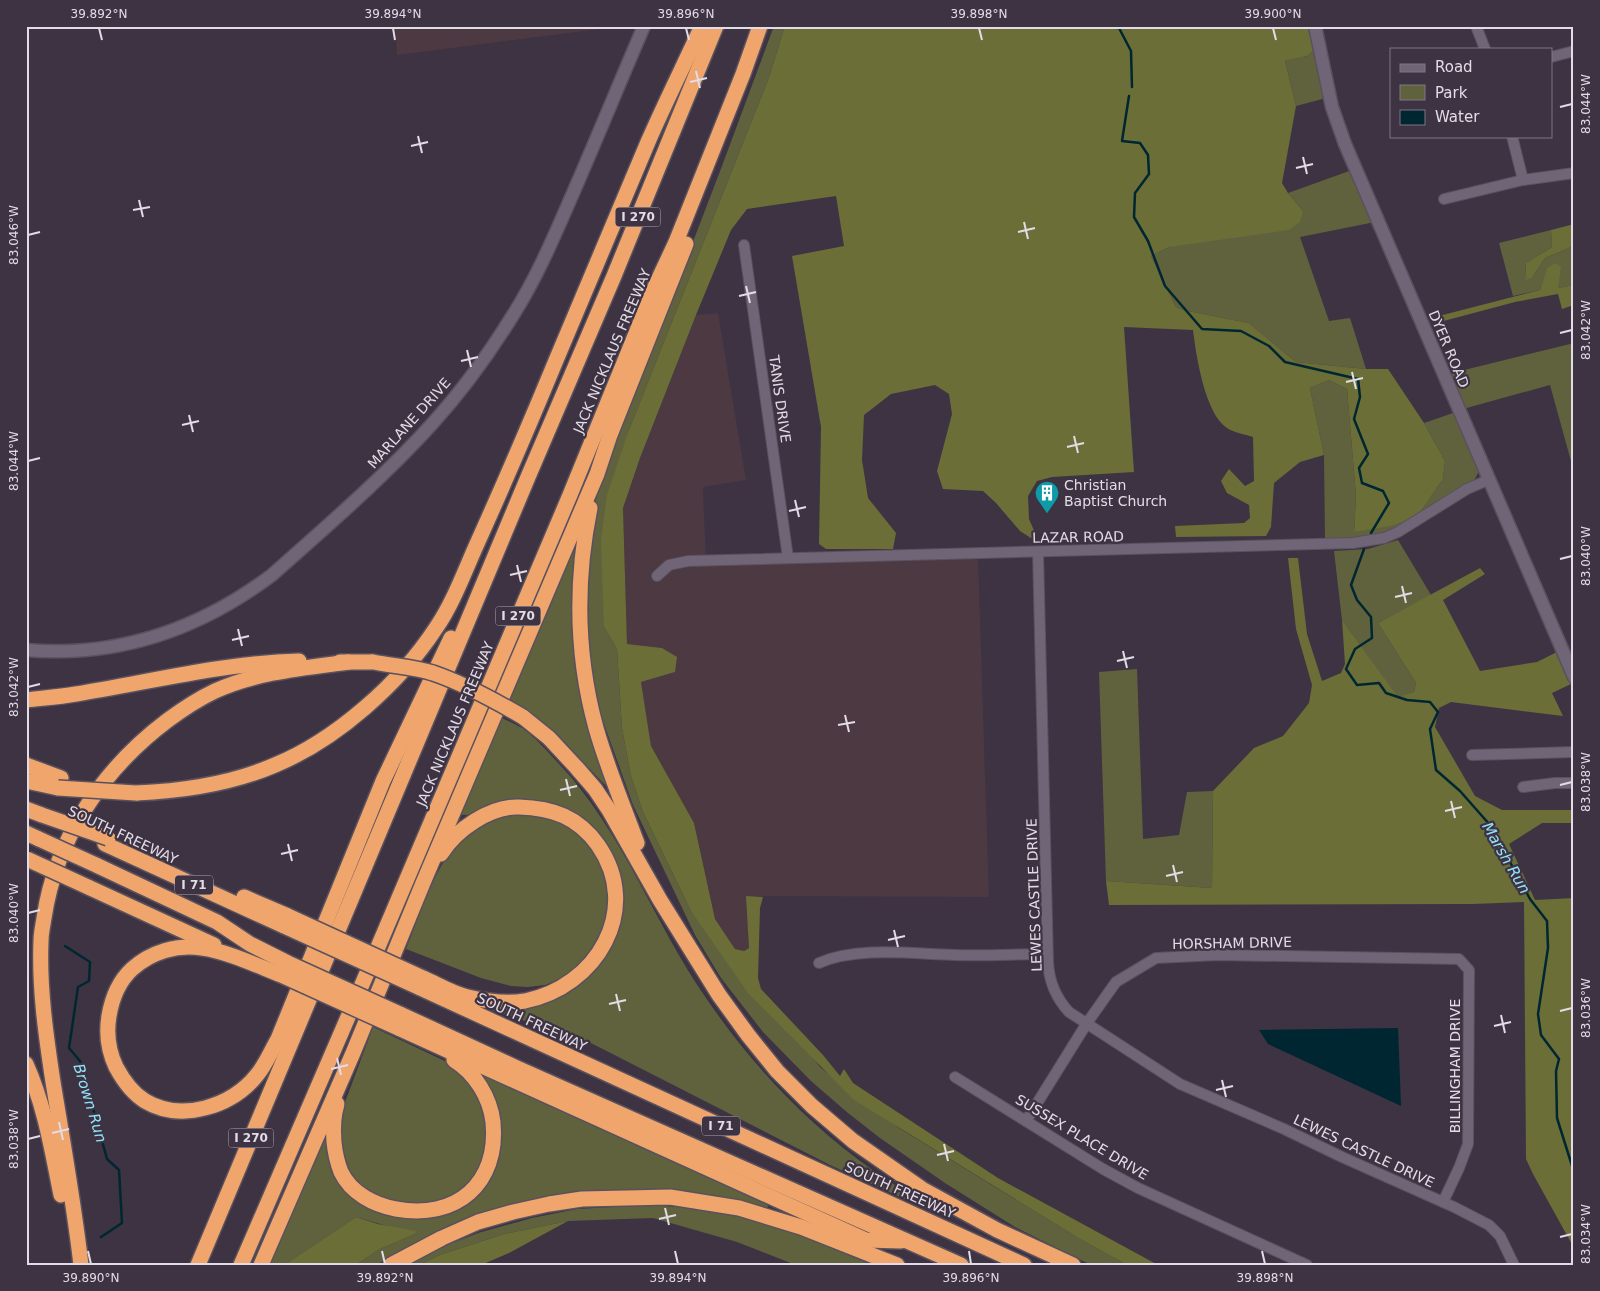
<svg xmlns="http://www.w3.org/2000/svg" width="1600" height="1291" font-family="'DejaVu Sans',sans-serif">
<rect width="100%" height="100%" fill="#3d3343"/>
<g fill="#4c3942">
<polygon points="395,26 624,26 397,55"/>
<polygon points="718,313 746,480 703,487 706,564 978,557 989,897 747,896 749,949 744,951 735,949 715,919 694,823 651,746 641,682 675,672 662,648 627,644 623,508 640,458 696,315"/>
</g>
<g fill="#60623e">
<polygon points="774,26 785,26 768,80 629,430 604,627 617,649 622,728 631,776 643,812 691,911 821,1068 899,1128 1080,1239 1127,1265 1091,1265 1015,1227 945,1183 880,1138 848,1113 811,1081 763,1032 721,978 695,935 633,805 592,690 585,635 586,575 592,517 601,478 642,375 722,166"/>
<polygon points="1316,49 1326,98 1296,106 1285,61 1307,56"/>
<polygon points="1352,170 1375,222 1300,237 1329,321 1350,318 1366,369 1296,362 1249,323 1183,310 1176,307 1151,256 1169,247 1303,211 1288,193"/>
<polygon points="1551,230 1552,247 1526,263 1525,279 1532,278 1545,258 1569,248 1574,244 1574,285 1558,288 1547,269 1540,290 1513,296 1499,243"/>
<polygon points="1574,343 1574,472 1550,385 1463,409 1448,374"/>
<path d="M1329,380L1347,389L1356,496L1354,532L1417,517L1443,479L1445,461L1424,423L1456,412L1479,471L1475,479C1439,502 1402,532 1359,538C1348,540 1336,539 1325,539L1324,455L1310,388Z"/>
<polygon points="583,513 592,735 606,786 560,738 508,699"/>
<polygon points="1398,540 1431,595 1378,623 1416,683 1414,692 1398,698 1342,620 1334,551 1368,549"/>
<polygon points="1137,669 1143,839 1179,835 1187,792 1213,791 1212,888 1106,881 1099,672"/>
<path d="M502,718C508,721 515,724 522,728C536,738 548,752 560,765C623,832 654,923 706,998C750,1063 806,1123 871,1169C891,1183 913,1196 934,1210L933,1212L830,1165L589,1042L489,1009L491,1006L585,979L620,883L568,813L459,815Z"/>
<path d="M505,814L546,815L575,829L598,855L610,895L605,929L583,963L562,978L545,985L528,987L511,986L481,978L406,949C422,910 438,853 473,828C482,822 495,818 505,814Z"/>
<polygon points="373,1027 451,1064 478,1089 490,1134 482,1165 469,1183 449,1198 433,1203 410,1206 376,1196 357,1183 341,1156 341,1113"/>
<polygon points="485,1075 769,1204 767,1208 732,1200 663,1190 612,1190 576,1194 452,1225 422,1239 376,1265 356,1265 378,1250 415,1234 356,1217 284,1265 270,1265 325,1131 363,1204 379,1212 398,1218 424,1218 439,1215 496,1159 482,1079"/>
<path d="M650,1205C677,1207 704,1208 730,1214C779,1225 826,1246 872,1265H796L737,1242L653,1218L568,1221L504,1234L440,1255L419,1265H405L424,1254L478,1233L532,1218L577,1209Z"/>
</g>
<g fill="#6b6e37">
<path d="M785,26H1311L1316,49L1307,56L1285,61L1296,106L1282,183L1288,193L1303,211L1300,222L1289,230L1169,247L1151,256L1176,307L1183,310L1249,323L1296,362L1366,369H1388L1424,423L1445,461L1443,479L1417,517L1390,526L1354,532L1356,496L1347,389L1329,380L1310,388L1324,455L1300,462L1274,483L1271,527L1266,536L1176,537L1175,526L1244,523L1250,518L1249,505L1227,493L1221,481L1229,469L1245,486L1254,481L1253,437C1245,434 1234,433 1227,428C1205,414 1196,355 1193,330L1124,327L1134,472L1052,477L1037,481L1028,496L1029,519L1036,535L1034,540L1020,531L996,503L983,491L943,489L937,471L952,414L949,394L935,385L891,394L864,415L862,460L868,498L896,533L893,549H826L819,544L821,427L792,256L844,246L836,196L747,209L731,230L696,315L640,458L623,508L627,644L662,648L677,657L675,672L641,682L651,746L694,823L715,919L735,949L744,951L749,948L746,896L763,897L760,908L758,978L761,989L823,1055L840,1076L844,1069L853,1083L998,1178L1158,1265H1127L1080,1239L854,1100L748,993L691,911L643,812L631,776L622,728L617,649L604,627L601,540L607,495L629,430L768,80Z"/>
<polygon points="1574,224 1574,244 1569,248 1545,258 1532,278 1525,280 1526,263 1552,247 1551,230"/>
<polygon points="1555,263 1561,267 1558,288 1574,285 1574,305 1562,309 1558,294 1515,302 1436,323 1435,317 1540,290 1547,268"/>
<polygon points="1288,558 1298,558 1307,634 1322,681 1341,673 1345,664 1342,620 1398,697 1414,692 1416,683 1378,623 1480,568 1485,574 1443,600 1480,671 1537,662 1557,652 1571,684 1552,693 1563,716 1451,702 1439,708 1435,727 1475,796 1502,810 1574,810 1574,823 1542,823 1509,844 1535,900 1574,898 1574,1248 1533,1174 1526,1159 1524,902 1473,904 1109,905 1106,881 1212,888 1213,791 1254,748 1283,736 1309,703 1312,685 1296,629"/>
<polygon points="356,1217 378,1224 416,1231 415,1234 378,1250 356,1265 284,1265"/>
<polygon points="568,1221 509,1253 481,1265 419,1265 440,1255 504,1234"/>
</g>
<polygon fill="#002731" points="1398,1028 1401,1106 1268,1044 1259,1030"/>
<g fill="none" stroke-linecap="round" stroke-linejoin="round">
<g stroke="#002731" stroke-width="2.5">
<polyline points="1078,26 1119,28 1131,51 1132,87"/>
<polyline points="1129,96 1122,141 1140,143 1148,155 1149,174 1135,193 1134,217 1148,241 1165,286 1202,329 1241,331 1269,346 1285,362 1358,379 1360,397 1354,419 1368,454 1359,468 1362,483 1383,491 1389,503 1371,533"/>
<polyline points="1364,549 1351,585 1357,600 1371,617 1372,638 1355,649 1346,669 1357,685 1379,683 1386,693 1407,700 1430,702 1438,712 1430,729 1436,770 1460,791 1490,825 1530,899 1547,921 1548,948 1538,1014 1541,1035 1559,1059 1556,1071 1557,1118 1574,1172"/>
<polyline points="65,946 90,962 89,981 78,987 69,1048 80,1061 107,1159 119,1170 122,1223 101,1237"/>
</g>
<defs>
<g id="street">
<polyline points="1476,26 1485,49"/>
<polyline points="1551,57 1574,51"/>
<polyline points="1512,136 1523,180"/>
<polyline points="1444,199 1523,180 1574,173"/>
<polyline points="744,245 788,558"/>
<path d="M1038,552L1048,962C1049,981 1056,998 1069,1012L1180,1084L1284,1129L1342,1157L1454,1207L1489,1225L1500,1236L1514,1265"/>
<polyline points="657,576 669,565 688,561 1353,543 1384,538 1398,532 1467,489 1488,480"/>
<polyline points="1472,755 1574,752"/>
<polyline points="1523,787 1555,783 1574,783"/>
<path d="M819,963C858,946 913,954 955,955C986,956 1017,954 1047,954"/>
<polyline points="955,1077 1103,1169 1138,1188 1307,1265"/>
<polyline points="1026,1121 1087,1023 1116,982 1156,958 1218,955 1459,959 1469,970 1468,1144 1459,1168 1443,1202"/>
</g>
<g id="secondary">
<polyline points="1315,26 1332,107 1345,144 1574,677"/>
<path d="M26,650C118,658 200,629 272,575C327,526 383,478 432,424C462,391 489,354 513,315C536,279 553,239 570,200C595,143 619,84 644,26"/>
</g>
<g id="highway">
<path d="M590,508C575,582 576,655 596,728C607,767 623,805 637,843"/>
<polyline points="340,662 373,662"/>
<path d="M26,700C43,698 59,697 76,694C150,682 224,663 299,661"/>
<polyline points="523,717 549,738 576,767 595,789 609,810 660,900 719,995 748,1035 777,1071 812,1106 853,1141 922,1189 997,1230 1073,1265"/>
<polyline points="26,765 61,778"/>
<polyline points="26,781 58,788"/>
<path d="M136,793C183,791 231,784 275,765C336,740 400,683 436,628C453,603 464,573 476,546C504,484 531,421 557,358C587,286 617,214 648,142C665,103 684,65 702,26"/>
<polyline points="26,809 42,815"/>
<polyline points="26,833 39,839"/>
<polyline points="105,844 284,926"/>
<polyline points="96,865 217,922 250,944 288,963"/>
<polyline points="88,887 214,945"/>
<polyline points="244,897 288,916"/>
<path d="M281,975C258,966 226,951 202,948C177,944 151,952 132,969C118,982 112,998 109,1016C106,1034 108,1050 116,1067C123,1080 132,1093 145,1101C182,1123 232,1106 257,1075C266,1064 271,1051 278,1039L383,781L451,638"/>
<path d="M423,978C437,984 453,994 468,997C485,1001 507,1004 525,1001C596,987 643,910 598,845C578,817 553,808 519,807C491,806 456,829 441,854"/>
<polyline points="418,987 1024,1265"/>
<polyline points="400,1014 517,1068 961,1265"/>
<polyline points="398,1028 866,1240 901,1241"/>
<path d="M26,1064C45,1106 52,1151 61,1195"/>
<path d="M337,1104C333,1117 333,1130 334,1142C335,1152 337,1162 341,1172C351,1193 374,1205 396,1209C456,1220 499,1184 493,1122C490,1097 475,1073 454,1060"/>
<path d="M81,1265C74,1204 63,1143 53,1082C46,1036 39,988 41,941C41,933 43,925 44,918C56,837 104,768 168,720C183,709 198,699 215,691C257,672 304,668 349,662"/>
<polyline points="198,1265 528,477 614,276 716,26"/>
<polyline points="241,1265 367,973 570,495 654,289 676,242 743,74 760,26"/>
<polyline points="261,1265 353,1053 423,883 597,474 610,435 686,244"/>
<polyline points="391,1265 442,1238 478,1222 513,1212 549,1204 582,1199 670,1197 739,1208 801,1227 897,1265"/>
</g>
</defs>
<use href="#street" stroke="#59515e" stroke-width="12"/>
<use href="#secondary" stroke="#59515e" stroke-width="15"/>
<use href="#highway" stroke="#59515e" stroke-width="18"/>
<use href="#street" stroke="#706576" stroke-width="10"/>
<use href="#secondary" stroke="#706576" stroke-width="12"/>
<use href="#highway" stroke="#efa56b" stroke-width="15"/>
<defs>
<g id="highway-bridge">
<path d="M373,662C393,666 414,667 433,673C465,684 494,700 523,717"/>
<polyline points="58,788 136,793"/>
<polyline points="42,815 108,838"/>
<polyline points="39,839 96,865"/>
<polyline points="27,859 88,887"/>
<polyline points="288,916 423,978"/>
<polyline points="284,926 418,987"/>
<polyline points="288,963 400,1014"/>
<polyline points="281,975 398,1028"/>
</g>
</defs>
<use href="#highway-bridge" stroke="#59515e" stroke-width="18" stroke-linecap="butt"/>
<use href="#highway-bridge" stroke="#efa56b" stroke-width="15"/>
</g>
<path fill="none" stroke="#e2dce6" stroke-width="2" d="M99,28L102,40M393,28L395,40M686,28L689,40M979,28L982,40M1273,28L1276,40M696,71L700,88M690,82L707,78M1560,107L1572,104M418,136L422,153M411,146L428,142M1303,157L1307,174M1296,168L1313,164M139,200L143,217M133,210L150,207M1024,222L1028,239M1018,232L1035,228M28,235L40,232M746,286L750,303M739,296L756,292M1560,333L1572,330M467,350L471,367M461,361L478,357M1352,372L1356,389M1346,382L1363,378M189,415L193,432M182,425L199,421M1074,436L1078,453M1067,447L1084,443M28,461L40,458M795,500L799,517M789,511L806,507M1560,559L1572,556M517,565L521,582M510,575L527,571M1402,586L1406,603M1395,597L1412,593M238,629L242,646M232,640L249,636M1123,651L1127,668M1117,661L1134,657M28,687L40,684M845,715L849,732M838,725L855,722M566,779L570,796M1560,785L1572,782M560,790L577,786M1451,801L1455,818M1445,811L1462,807M288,844L292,861M281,854L298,850M1173,865L1177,882M1166,876L1183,872M28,913L40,910M894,930L898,947M888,940L905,936M616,994L620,1011M609,1004L626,1000M1560,1011L1572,1008M1501,1015L1505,1033M1494,1026L1511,1022M337,1058L341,1075M331,1069L348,1065M1222,1080L1226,1097M1216,1090L1233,1086M59,1122L63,1140M52,1133L69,1129M28,1139L40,1136M944,1144L948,1161M937,1155L954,1151M665,1208L669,1225M659,1219L676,1215M1560,1237L1572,1234M88,1251L91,1264M382,1251L385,1264M675,1251L678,1264M969,1251L971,1264M1262,1251L1265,1264"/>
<defs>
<symbol id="building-pin" viewBox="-11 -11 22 30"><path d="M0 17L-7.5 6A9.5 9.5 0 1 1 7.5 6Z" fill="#0f9aa8" stroke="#3d3343"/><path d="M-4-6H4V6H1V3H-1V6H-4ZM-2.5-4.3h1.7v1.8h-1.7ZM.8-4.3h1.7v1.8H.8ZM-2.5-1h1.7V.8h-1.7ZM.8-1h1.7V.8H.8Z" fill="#fff"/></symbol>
</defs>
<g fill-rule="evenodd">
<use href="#building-pin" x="1033" y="479" width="28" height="38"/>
</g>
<g text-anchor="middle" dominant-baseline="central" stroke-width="4.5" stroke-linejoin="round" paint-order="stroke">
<g fill="#3d3343" stroke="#b0a9b5" stroke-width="1">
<rect x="615.5" y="207.5" width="45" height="19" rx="4"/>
<rect x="495.5" y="606.5" width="45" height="19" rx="4"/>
<rect x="175" y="875.5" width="38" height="19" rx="4"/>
<rect x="702" y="1116.5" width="38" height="19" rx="4"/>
<rect x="228.5" y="1128.5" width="45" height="19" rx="4"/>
</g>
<g font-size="12" font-weight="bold" fill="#e2dce6">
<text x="638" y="217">I 270</text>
<text x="518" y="616">I 270</text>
<text x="194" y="885">I 71</text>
<text x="721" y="1126">I 71</text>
<text x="251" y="1138">I 270</text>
</g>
<g font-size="14" fill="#e2dce6" stroke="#3d3343">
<text transform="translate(1449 349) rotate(67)">DYER ROAD</text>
<text transform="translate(612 351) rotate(-67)">JACK NICKLAUS FREEWAY</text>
<text transform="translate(780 399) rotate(82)">TANIS DRIVE</text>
<text transform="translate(409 423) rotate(-48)">MARLANE DRIVE</text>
<text transform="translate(1078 537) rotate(-1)">LAZAR ROAD</text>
<text transform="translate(455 724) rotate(-67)">JACK NICKLAUS FREEWAY</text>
<text transform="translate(123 835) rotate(25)">SOUTH FREEWAY</text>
<text transform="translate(1034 895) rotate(-92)">LEWES CASTLE DRIVE</text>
<text transform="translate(1232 943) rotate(-1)">HORSHAM DRIVE</text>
<text transform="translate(532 1022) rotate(25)">SOUTH FREEWAY</text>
<text transform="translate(1455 1066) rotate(-90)">BILLINGHAM DRIVE</text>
<text transform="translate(1082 1137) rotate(31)">SUSSEX PLACE DRIVE</text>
<text transform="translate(1364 1151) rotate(25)">LEWES CASTLE DRIVE</text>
<text transform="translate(900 1190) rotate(24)">SOUTH FREEWAY</text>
</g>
<g font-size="14" fill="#e2dce6" stroke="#3d3343" text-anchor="start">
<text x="1064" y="485">Christian<tspan x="1064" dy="16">Baptist Church</tspan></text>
</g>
<g font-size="15" font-style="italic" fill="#92e3fa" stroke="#3d3343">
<text transform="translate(1506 858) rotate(60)">Marsh Run</text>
<text transform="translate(90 1103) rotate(73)">Brown Run</text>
</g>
</g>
<rect width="1600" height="1291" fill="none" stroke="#3d3343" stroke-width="55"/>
<rect x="1390" y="48" width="162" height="90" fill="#3d3343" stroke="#7f7784"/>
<rect x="1400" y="64" width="25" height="8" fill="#706576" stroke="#7f7784"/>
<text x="1435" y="72" font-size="15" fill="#e2dce6">Road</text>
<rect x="1400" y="85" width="25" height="15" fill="#60623e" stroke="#7f7784"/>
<text x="1435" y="98" font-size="15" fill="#e2dce6">Park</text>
<rect x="1400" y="110" width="25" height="15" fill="#002731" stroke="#7f7784"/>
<text x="1435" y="122" font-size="15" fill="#e2dce6">Water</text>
<rect x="28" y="28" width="1544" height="1236" fill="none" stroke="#e2dce6" stroke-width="2"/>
<g font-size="12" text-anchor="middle" fill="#e2dce6">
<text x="99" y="18">39.892°N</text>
<text x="393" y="18">39.894°N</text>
<text x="686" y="18">39.896°N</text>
<text x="979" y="18">39.898°N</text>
<text x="1273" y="18">39.900°N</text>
<text transform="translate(1586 104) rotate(-90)" y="4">83.044°W</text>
<text transform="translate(14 235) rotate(-90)" y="4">83.046°W</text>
<text transform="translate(1586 330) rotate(-90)" y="4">83.042°W</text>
<text transform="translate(14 461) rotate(-90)" y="4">83.044°W</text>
<text transform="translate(1586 556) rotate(-90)" y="4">83.040°W</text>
<text transform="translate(14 687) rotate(-90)" y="4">83.042°W</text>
<text transform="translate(1586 782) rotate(-90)" y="4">83.038°W</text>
<text transform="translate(14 913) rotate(-90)" y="4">83.040°W</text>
<text transform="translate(1586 1008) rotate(-90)" y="4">83.036°W</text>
<text transform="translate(14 1139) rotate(-90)" y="4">83.038°W</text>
<text transform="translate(1586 1234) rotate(-90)" y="4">83.034°W</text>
<text x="91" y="1282">39.890°N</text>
<text x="385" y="1282">39.892°N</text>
<text x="678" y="1282">39.894°N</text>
<text x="971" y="1282">39.896°N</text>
<text x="1265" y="1282">39.898°N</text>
</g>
</svg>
